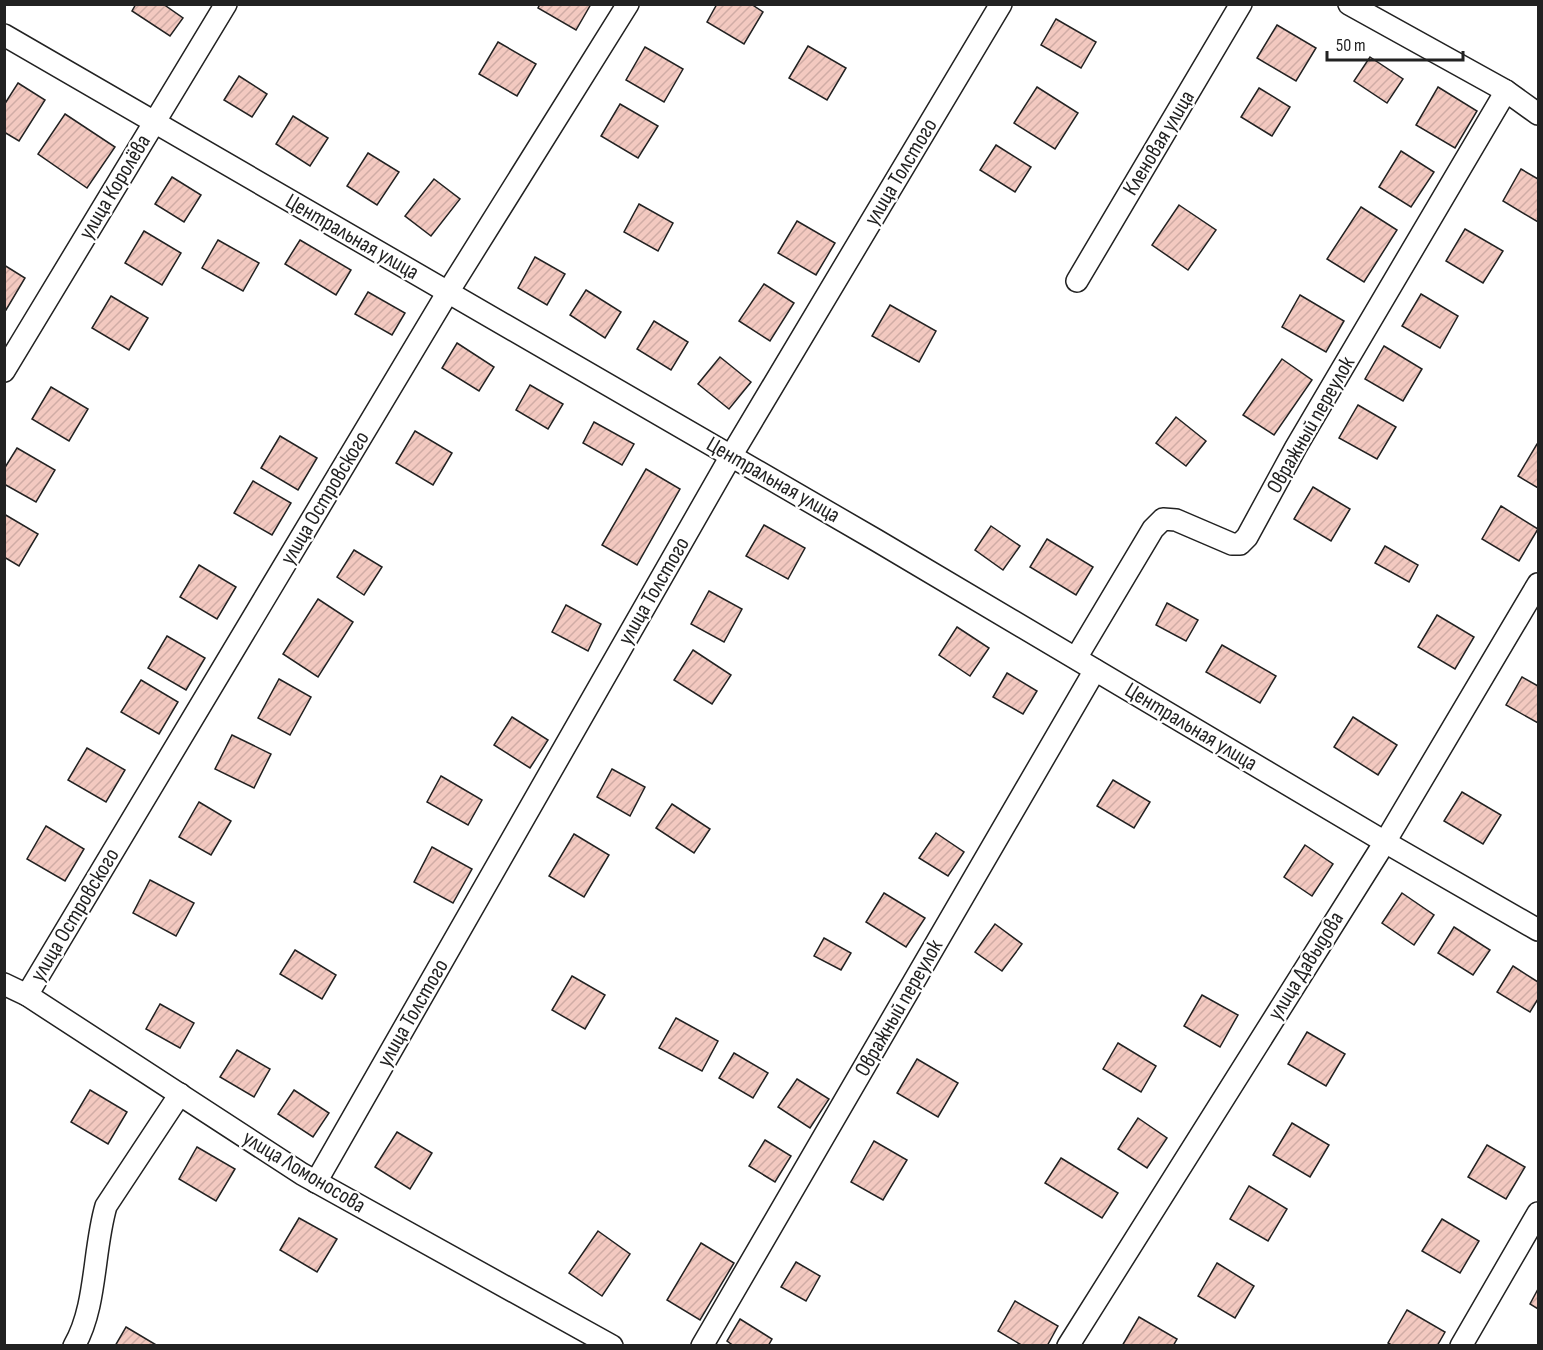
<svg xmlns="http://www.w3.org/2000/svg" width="1543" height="1350" font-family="'Sofia Sans Condensed',sans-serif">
<defs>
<pattern id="building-hatch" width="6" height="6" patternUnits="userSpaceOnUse" patternTransform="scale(1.5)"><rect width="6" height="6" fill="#f3c9c0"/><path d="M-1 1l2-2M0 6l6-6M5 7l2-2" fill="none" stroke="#d0aca5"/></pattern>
</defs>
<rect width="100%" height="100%" fill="#fff"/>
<g fill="url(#building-hatch)" stroke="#222" stroke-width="1.5">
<polygon points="136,4 163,4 183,18 170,36 132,11"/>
<polygon points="540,4 591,4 576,30 538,8"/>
<polygon points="717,4 751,4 763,12 744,44 707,22"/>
<polygon points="1056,19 1096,42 1081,68 1041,45"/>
<polygon points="1277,25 1316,48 1296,81 1257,58"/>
<polygon points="498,42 536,64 517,96 479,74"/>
<polygon points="808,46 846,68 827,100 789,78"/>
<polygon points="645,47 683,69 664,102 626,80"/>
<polygon points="1370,57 1403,79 1387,103 1354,81"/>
<polygon points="239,76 267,94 252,117 224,100"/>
<polygon points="18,83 45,100 19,141 4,132 4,105"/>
<polygon points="1037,87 1078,113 1055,149 1014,123"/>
<polygon points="1438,87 1477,111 1455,148 1416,125"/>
<polygon points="1259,88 1290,107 1272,136 1241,117"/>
<polygon points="620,104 658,126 638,158 601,136"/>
<polygon points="65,114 115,147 87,188 38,154"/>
<polygon points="293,116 328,138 310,166 276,144"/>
<polygon points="996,145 1031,167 1015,192 980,170"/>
<polygon points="1401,151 1434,172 1411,207 1379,187"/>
<polygon points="368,153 399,172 377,205 347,186"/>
<polygon points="1521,169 1538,179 1538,222 1503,201"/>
<polygon points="172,177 201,195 184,222 155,204"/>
<polygon points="434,179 460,199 431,236 405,216"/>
<polygon points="639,204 673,223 658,251 624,232"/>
<polygon points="1179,205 1216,230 1188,270 1152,245"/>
<polygon points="1361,207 1397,230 1364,282 1327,259"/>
<polygon points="797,221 835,243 816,275 778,253"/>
<polygon points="1465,229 1503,251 1483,283 1446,261"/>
<polygon points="144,231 181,253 162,285 125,263"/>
<polygon points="218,240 259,263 243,291 202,268"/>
<polygon points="300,240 351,270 336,295 285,264"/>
<polygon points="535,257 565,274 547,305 518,288"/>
<polygon points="4,265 25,278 6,310 4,309"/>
<polygon points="764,284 794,303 770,341 739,321"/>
<polygon points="586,290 621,312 605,338 570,315"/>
<polygon points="368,292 405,313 392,335 355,314"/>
<polygon points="1421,294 1458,316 1440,348 1402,326"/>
<polygon points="1300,295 1344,321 1326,352 1282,327"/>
<polygon points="111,296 148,318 129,350 92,328"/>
<polygon points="890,305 936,331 919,362 872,336"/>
<polygon points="654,321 688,342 671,370 637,349"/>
<polygon points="457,343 494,367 479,391 442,368"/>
<polygon points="1384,346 1422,369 1403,401 1365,379"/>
<polygon points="720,357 751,382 729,409 698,384"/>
<polygon points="1282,359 1312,380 1274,435 1243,415"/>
<polygon points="530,385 563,404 548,429 516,410"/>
<polygon points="51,387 88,409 69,441 32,419"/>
<polygon points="1358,405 1396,427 1377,459 1339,438"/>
<polygon points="1176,417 1206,441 1186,466 1156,443"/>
<polygon points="594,422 634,444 622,465 583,443"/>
<polygon points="415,431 452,453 433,485 396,463"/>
<polygon points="280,436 317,458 298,490 261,468"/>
<polygon points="1537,444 1538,444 1538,488 1518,476"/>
<polygon points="17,448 55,470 36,502 4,484 4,469"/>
<polygon points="646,469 680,489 637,565 602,545"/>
<polygon points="253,481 291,503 272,535 234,513"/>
<polygon points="1313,487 1350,509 1331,541 1294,519"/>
<polygon points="1501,506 1538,529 1519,561 1482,539"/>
<polygon points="4,514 38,534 19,566 4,557"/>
<polygon points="764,525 805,548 788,579 746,556"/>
<polygon points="991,526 1020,546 1003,570 975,550"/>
<polygon points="1047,539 1093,567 1076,595 1030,567"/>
<polygon points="1385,546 1418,565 1409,582 1375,563"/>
<polygon points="354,550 382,567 364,595 337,577"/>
<polygon points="199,565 236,587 217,619 180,597"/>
<polygon points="709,591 742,609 724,642 691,624"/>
<polygon points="318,599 353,622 318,677 283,654"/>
<polygon points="1167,603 1198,620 1186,641 1156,625"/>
<polygon points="566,605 601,624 588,651 552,632"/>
<polygon points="1437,615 1474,637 1455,669 1418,647"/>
<polygon points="957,627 989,648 970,676 939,655"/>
<polygon points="167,636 205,658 186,690 148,668"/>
<polygon points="1222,645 1276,676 1260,703 1206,672"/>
<polygon points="693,650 731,675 712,704 674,680"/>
<polygon points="1007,673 1037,691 1023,714 993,697"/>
<polygon points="1522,677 1538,686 1538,723 1506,705"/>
<polygon points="279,679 311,697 290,735 258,718"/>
<polygon points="141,680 178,702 159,734 121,712"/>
<polygon points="512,717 548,740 530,768 494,745"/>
<polygon points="1353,717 1397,745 1378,775 1334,747"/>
<polygon points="232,735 271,754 254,788 215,769"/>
<polygon points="87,748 125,770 106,802 68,780"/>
<polygon points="612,769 645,787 630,816 597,797"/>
<polygon points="441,776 482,800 468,825 427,802"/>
<polygon points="1113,780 1150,802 1134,828 1097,806"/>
<polygon points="1462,792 1501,815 1483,844 1444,821"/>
<polygon points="199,802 231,821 211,855 179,837"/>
<polygon points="672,804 710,829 694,853 656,828"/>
<polygon points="46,826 84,849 65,881 27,859"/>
<polygon points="936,833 964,852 948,876 919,858"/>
<polygon points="574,834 609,855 584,897 549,876"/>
<polygon points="1305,845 1333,864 1312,896 1284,877"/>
<polygon points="432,847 472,869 453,903 414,882"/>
<polygon points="150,880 194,903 176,936 133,913"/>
<polygon points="884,893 925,918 906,947 866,922"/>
<polygon points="1402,893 1434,915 1414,945 1382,923"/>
<polygon points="995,924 1022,944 1002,971 975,952"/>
<polygon points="1454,927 1490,950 1473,975 1438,953"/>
<polygon points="824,938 851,953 841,970 814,956"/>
<polygon points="295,950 336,975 322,999 280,974"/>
<polygon points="1513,966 1538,982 1538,999 1530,1012 1497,992"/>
<polygon points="572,976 605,995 585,1029 552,1010"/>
<polygon points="1202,995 1238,1015 1220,1047 1184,1026"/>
<polygon points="160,1004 194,1023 180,1048 146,1029"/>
<polygon points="676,1018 718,1041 702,1071 659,1048"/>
<polygon points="1307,1032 1345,1054 1326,1086 1288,1064"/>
<polygon points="1118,1043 1156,1066 1141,1092 1103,1069"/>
<polygon points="237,1050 270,1069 254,1097 220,1077"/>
<polygon points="734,1053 768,1073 753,1098 719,1078"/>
<polygon points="917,1059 958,1083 938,1117 897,1093"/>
<polygon points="797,1079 829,1099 810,1128 778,1107"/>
<polygon points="90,1090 127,1112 108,1144 71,1122"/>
<polygon points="294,1090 329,1113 313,1137 278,1114"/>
<polygon points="1138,1118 1167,1138 1147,1168 1118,1149"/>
<polygon points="1292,1123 1329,1145 1310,1177 1273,1155"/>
<polygon points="397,1132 432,1153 410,1189 375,1167"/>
<polygon points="765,1140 791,1156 775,1182 749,1166"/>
<polygon points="874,1141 907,1160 883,1200 851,1182"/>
<polygon points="1487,1145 1525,1167 1506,1199 1468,1177"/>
<polygon points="197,1147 235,1169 216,1201 179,1179"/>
<polygon points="1061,1158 1118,1193 1102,1218 1045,1183"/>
<polygon points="1249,1186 1287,1209 1268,1241 1230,1219"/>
<polygon points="299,1218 337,1239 317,1272 280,1250"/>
<polygon points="1442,1219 1479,1241 1460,1273 1422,1251"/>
<polygon points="598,1231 630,1254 602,1296 569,1273"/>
<polygon points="701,1243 734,1263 700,1320 667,1300"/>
<polygon points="796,1262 820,1276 806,1301 781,1287"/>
<polygon points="1217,1263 1254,1286 1235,1318 1198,1296"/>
<polygon points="1538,1289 1538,1309 1530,1304"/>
<polygon points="1015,1301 1058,1326 1047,1346 1023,1346 998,1331"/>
<polygon points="1407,1310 1445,1332 1437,1346 1393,1346 1388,1343"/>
<polygon points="1139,1317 1177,1339 1173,1346 1122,1346"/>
<polygon points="740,1319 772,1339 768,1346 734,1346 727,1341"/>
<polygon points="126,1327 158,1346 115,1346"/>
</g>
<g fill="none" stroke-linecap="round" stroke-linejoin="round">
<defs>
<g id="minor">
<polyline points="1349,4 1506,91 1538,114"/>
<polyline points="4,35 876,540 1385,842 1538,930"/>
<polyline points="1077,281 1241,4"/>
<polyline points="4,371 226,4"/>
<polyline points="1076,658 1153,529 1163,519 1176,520 1232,544 1240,544 1247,537 1296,447 1506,91"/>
<polyline points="4,984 27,995 302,1174 612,1346"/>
<polyline points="27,995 448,292 628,4"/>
<polyline points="316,1182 731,456 1001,4"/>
<path d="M74,1346C97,1307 93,1250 106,1206L180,1094"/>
<polyline points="702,1346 1095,670"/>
<polyline points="1068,1346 1385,842 1538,584"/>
<polyline points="1461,1346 1538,1213"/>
</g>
</defs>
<use href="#minor" stroke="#222" stroke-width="24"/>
<use href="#minor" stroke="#fff" stroke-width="21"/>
</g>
<g text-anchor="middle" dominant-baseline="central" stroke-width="4.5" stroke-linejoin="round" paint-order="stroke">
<g font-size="22" fill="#222" stroke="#fff">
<text transform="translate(1159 143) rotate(-59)">Кленовая улица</text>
<text transform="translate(901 172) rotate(-59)">улица Толстого</text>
<text transform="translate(115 187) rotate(-59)">улица Королёва</text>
<text transform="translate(352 237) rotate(30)">Центральная улица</text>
<text transform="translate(1311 425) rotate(-60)">Овражный переулок</text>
<text transform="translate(773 480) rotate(30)">Центральная улица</text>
<text transform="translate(325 498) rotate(-59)">улица Островского</text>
<text transform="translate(654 591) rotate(-60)">улица Толстого</text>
<text transform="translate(1191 727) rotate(31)">Центральная улица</text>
<text transform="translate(75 915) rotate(-59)">улица Островского</text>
<text transform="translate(1306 966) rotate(-58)">улица Давыдова</text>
<text transform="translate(899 1008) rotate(-60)">Овражный переулок</text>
<text transform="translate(413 1013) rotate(-60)">улица Толстого</text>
<text transform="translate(304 1172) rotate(31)">улица Ломоносова</text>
</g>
</g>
<rect width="1543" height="1350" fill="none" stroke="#222222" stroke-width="12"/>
<path d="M1327 51v9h136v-9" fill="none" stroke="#222222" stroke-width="3"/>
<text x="1336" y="51" font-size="18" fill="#222222" stroke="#ffffff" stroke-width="4.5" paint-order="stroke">50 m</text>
</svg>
